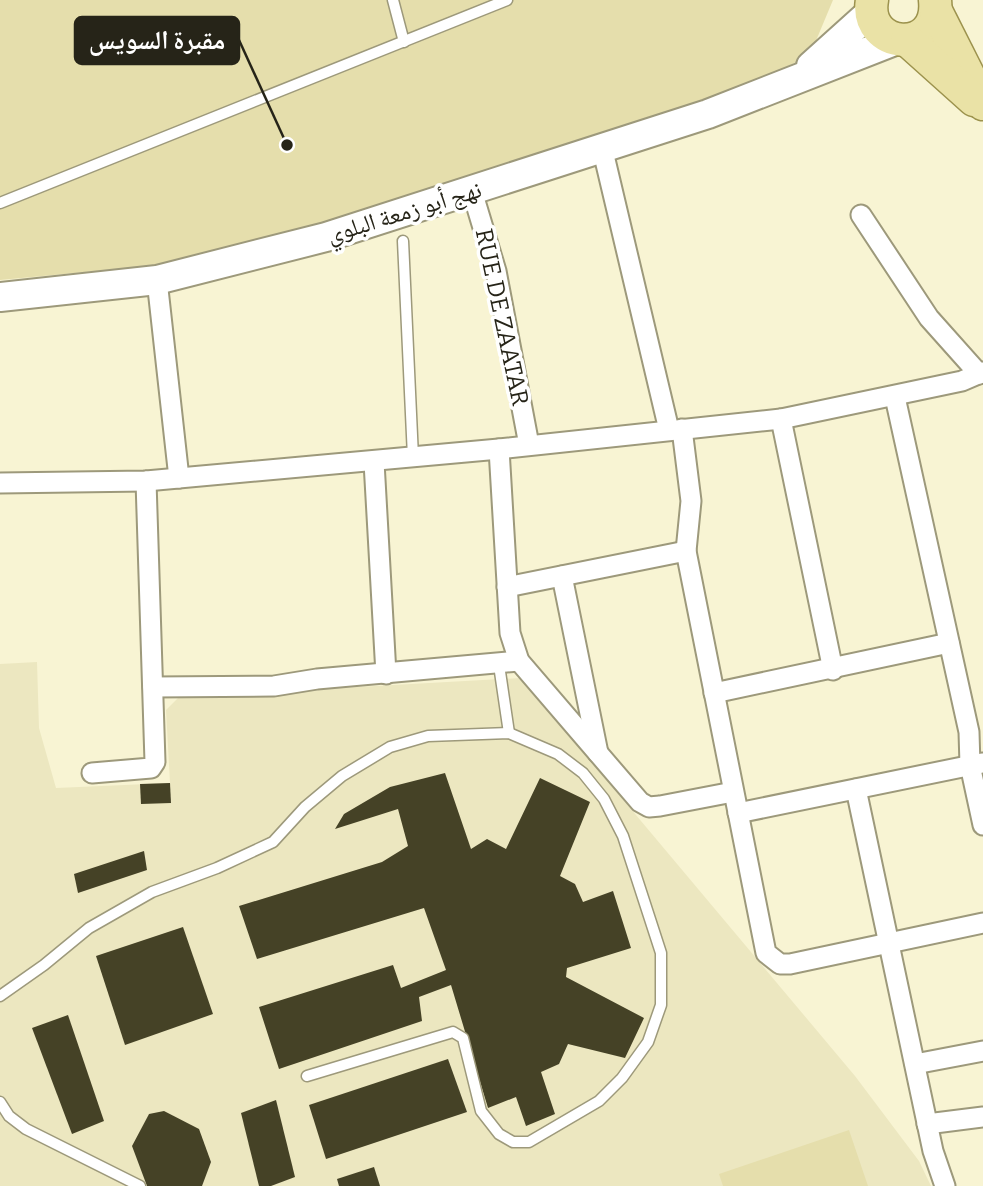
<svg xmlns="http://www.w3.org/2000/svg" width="983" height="1186" font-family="Bitter,'Noto Naskh Arabic',serif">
<rect width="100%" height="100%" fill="#f8f4d3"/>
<polygon fill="#ece7c0" points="37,662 39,728 56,788 170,783 166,710 179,697 521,678 855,1076 919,1161 931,1186 0,1186 0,664"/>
<g fill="#e5deac">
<polygon points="0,0 833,0 810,55 723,99 343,219 160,265 0,280"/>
<polygon points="849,1130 868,1186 723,1186 719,1174"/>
</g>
<g fill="#454226">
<polygon points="445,773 471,849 487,839 506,849 540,778 590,802 560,876 575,884 583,902 613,891 631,948 567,968 566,977 644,1018 625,1058 568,1044 559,1064 541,1072 555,1114 526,1126 516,1097 488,1108 451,985 419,997 422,1021 279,1069 259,1007 393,965 401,988 446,970 424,908 257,959 239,906 382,862 408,846 398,809 335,829 344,814 390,787"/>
<polygon points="170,783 171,803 141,804 140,784"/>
<polygon points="144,851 147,870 78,893 74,874"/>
<polygon points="183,927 213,1014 125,1045 96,956"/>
<polygon points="68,1015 104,1121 72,1134 32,1028"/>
<polygon points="448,1059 467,1112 326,1159 309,1105"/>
<polygon points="276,1100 295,1177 271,1186 259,1186 241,1113"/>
<polygon points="164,1111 199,1129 211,1162 202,1186 147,1186 132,1146 149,1114"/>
<polygon points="374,1167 380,1186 339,1186 337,1179"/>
</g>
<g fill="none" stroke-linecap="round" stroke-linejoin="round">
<defs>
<g id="service">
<polyline points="393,0 404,42"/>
<polyline points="0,203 507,0"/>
<polyline points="403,241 413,457"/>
<polyline points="499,665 509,733"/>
<polyline points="0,996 44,965 89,928 152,892 217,868 273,842 305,807 342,776 390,747 428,736 509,733 558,754 583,773 604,799 623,836 661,953 661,1005 648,1042 622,1078 599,1101 529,1142 513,1142 499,1134 481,1111 463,1038 453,1032 307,1076"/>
<polyline points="0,1102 9,1116 26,1129 140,1186"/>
</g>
<g id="minor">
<polyline points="602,147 669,430"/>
<polyline points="472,191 496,271 529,445"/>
<polyline points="861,215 929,318 979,374"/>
<polyline points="157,280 179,478"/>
<polyline points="895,397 969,732 970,765 983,825"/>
<polyline points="781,419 833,670"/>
<polyline points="682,429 691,501 686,551 766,953 780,964 790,964 983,923"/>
<polyline points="499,449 510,633 519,661 640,802 649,807 660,806 733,792"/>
<polyline points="374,462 386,674"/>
<polyline points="0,483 146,481 499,449 781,419 962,381 983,372"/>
<polyline points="562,576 598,753"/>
<polyline points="507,587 686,551"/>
<polyline points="153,687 274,686 317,679 519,661"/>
<polyline points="714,693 949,643"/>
<polyline points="92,773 151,768 155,762 146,481"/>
<polyline points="856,789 933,1151 945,1186"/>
<polyline points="738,813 982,763"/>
<polyline points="915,1064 983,1051"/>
<polyline points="927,1124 983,1117"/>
</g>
<g id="secondary">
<polyline points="811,66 871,12"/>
<polyline points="0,297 157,280 326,237 708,114 897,40"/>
</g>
<g id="primary">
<path d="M872,0C863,50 941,56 935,0"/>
<polyline points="936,11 983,104"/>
<polyline points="907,40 974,100"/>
</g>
</defs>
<use href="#service" stroke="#9d997b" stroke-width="13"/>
<use href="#minor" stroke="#9d997b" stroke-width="23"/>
<use href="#secondary" stroke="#9d997b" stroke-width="32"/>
<use href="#primary" stroke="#9c924d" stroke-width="35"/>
<use href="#service" stroke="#fff" stroke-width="10"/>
<use href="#minor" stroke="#fff" stroke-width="19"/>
<use href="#secondary" stroke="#fff" stroke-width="28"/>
<use href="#primary" stroke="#eae2a6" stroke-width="32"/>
</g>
<g text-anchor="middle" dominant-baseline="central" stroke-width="7" stroke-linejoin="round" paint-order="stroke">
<g font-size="24" fill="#262418" stroke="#fff">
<text transform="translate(404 212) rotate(-17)">نهج أبو زمعة البلوي</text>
<text transform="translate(502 317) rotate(78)">RUE DE ZAATAR</text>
</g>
</g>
<path fill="none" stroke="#262418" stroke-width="2.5" d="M287 145L239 40"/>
<circle fill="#262418" stroke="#fff" stroke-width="2.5" cx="287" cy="145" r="7"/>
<rect fill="#262418" stroke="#262418" stroke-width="2.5" x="75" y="17" width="164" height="47" rx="7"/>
<g font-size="26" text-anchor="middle" font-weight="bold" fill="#fff">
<text x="157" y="49">مقبرة السويس</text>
</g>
</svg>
